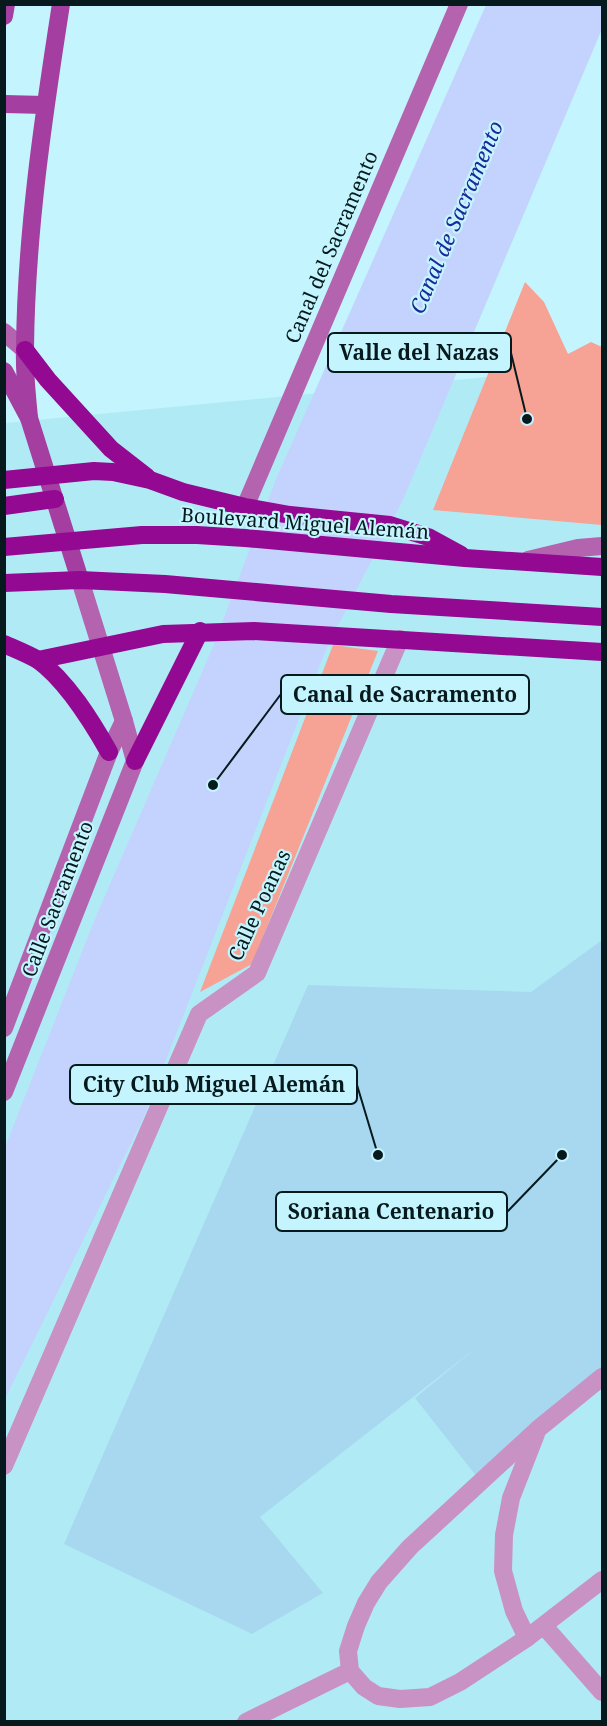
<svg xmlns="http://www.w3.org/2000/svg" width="607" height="1726" font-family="'Noto Serif',serif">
<rect width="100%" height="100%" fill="#c4f5fe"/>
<polygon fill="#b0ebf5" points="602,343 602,1721 5,1722 5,423 592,367"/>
<g fill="#f6a295">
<polygon points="525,282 544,302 568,354 591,342 602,347 602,525 433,510"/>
<polygon points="333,645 378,651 252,964 200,992"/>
</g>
<polygon fill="#c4d3fd" points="486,5 602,5 602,29 403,500 327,647 143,1119 5,1399 5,1147 94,921 212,649 276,479"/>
<polygon fill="#a8d8f0" points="602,940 602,1379 477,1477 415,1398 477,1347 260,1517 323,1593 252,1634 64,1544 308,985 531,992"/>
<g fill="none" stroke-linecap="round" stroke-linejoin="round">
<g stroke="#c992c4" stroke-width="18">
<polyline points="602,1377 538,1429 410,1547 379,1582 366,1603 356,1626 348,1651 350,1671 364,1687 378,1696 400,1699 430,1697 460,1682 527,1638 602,1580"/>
<polyline points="4,1466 199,1014 257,973 400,639"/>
<polyline points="544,1626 602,1692"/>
<polyline points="527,1638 514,1611 503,1571 504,1535 511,1498 536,1434"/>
<polyline points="246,1722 350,1671"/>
</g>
<g stroke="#b463af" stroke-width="18">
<polyline points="4,332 25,350"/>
<polyline points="245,507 459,4"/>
<polyline points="528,560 578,548 602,546"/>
<polyline points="4,1028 109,752 124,721"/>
<polyline points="4,1092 135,761 124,721 80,580"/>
</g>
<g stroke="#a43ea0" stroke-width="18">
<polyline points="4,16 6,4"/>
<polyline points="4,104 45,105"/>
<polyline points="4,371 29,418 80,580"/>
<path d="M29,418C27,395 24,372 25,349C26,234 43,119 61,4"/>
</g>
<g stroke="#940992" stroke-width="18">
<polyline points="25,350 48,380 111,449 147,477"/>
<polyline points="4,480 94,471 113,472 150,480 183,492 245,507 290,515 390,525 428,537 461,555"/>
<polyline points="4,506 55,499"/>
<polyline points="4,547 142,535 197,535 245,538 465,558 602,567"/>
<polyline points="4,583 80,580 165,584 391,604 602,617"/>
<path d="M4,644C15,649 28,654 38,660C67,681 92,722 109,752"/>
<polyline points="38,660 163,634 254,631 602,652"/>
<polyline points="135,761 200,631"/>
</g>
</g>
<g text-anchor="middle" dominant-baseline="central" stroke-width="4.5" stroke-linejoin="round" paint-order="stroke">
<g font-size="20" fill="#06191c" stroke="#c4f5fe">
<text transform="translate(331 247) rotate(-67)">Canal del Sacramento</text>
<text transform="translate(305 523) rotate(4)">Boulevard Miguel Alemán</text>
<text transform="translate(57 899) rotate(-69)">Calle Sacramento</text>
<text transform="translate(259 905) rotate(-65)">Calle Poanas</text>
</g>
<g font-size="21" font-style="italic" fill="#1d2798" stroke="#c4f5fe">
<text transform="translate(456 217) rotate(-67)">Canal de Sacramento</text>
</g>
</g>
<path fill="none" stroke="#06191c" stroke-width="2" d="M527 419L511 353M213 785L281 694M378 1155L357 1085M562 1155L507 1212"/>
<g fill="#06191c" stroke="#c4f5fe" stroke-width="2">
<circle cx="527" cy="419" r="6"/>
<circle cx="213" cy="785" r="6"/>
<circle cx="378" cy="1155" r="6"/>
<circle cx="562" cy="1155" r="6"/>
</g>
<g fill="#c4f5fe" stroke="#06191c" stroke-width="2">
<rect x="328" y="333" width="183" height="39" rx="6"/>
<rect x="281" y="675" width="248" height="39" rx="6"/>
<rect x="70" y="1065" width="287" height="39" rx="6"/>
<rect x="276" y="1192" width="231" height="39" rx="6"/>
</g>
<g font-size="21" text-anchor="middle" font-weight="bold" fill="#06191c">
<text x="419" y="360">Valle del Nazas</text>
<text x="405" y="702">Canal de Sacramento</text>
<text x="214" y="1092">City Club Miguel Alemán</text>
<text x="391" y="1219">Soriana Centenario</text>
</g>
<rect width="607" height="1726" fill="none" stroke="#06191c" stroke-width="12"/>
</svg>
